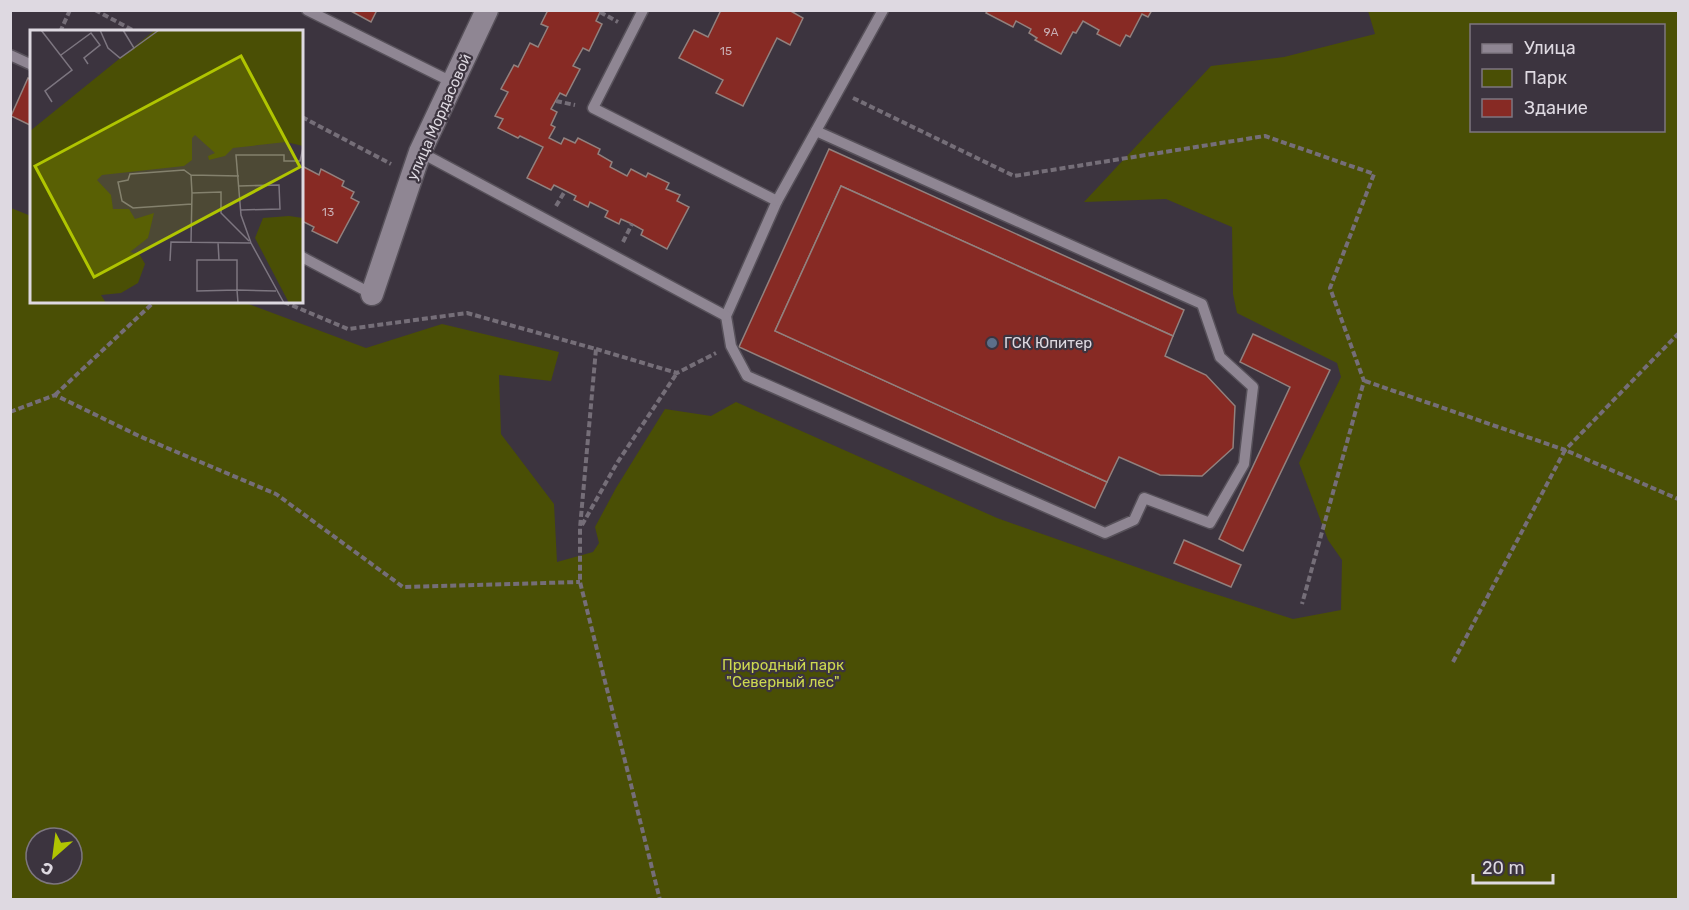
<svg xmlns="http://www.w3.org/2000/svg" width="1689" height="910" font-family="Rubik,sans-serif">
<rect width="100%" height="100%" fill="#3c343f"/>
<path fill="#4a4f05" fill-rule="evenodd" d="M1368,11H1678V899H11V208L31,216L32,302H243L366,348L442,324L559,352L551,381L499,375L501,434L554,504L557,562L593,552L599,543L595,527L616,488L665,409L711,416L736,402L997,518L1190,586L1293,619L1341,610L1342,560L1328,540L1299,463L1341,377L1337,363L1237,313L1233,294L1232,227L1166,199L1084,202L1211,66L1284,57L1375,34ZM1472,26H1664V130H1472ZM36,838H72V874H36Z"/>
<g fill="#872a24" stroke="#92817e" stroke-width="1.5">
<polygon points="349,10 377,10 371,22"/>
<polygon points="548,10 601,10 596,21 602,24 589,51 583,48 573,66 580,69 566,96 560,93 551,109 557,112 551,125 555,127 549,138 561,144 564,138 575,143 578,138 600,149 598,154 612,162 610,167 627,176 631,169 646,177 648,173 669,183 666,189 680,195 677,201 689,207 667,249 641,235 643,230 632,224 621,219 619,224 605,217 608,211 590,202 588,207 574,200 576,196 554,185 551,190 527,178 543,147 520,136 518,138 498,128 503,119 495,116 508,92 501,89 514,65 518,67 530,43 538,47 548,27 541,24"/>
<polygon points="789,10 803,18 790,45 777,38 743,106 716,93 723,80 679,58 694,30 708,37 721,10"/>
<polygon points="988,10 1152,10 1148,17 1142,14 1130,37 1126,35 1120,46 1097,34 1099,30 1083,21 1076,33 1073,32 1061,54 1035,40 1037,38 1029,33 1031,29 1016,21 1013,27 986,13"/>
<polygon points="28,78 32,80 32,126 11,116"/>
<polygon points="829,149 1184,310 1173,336 841,186 775,331 1107,482 1095,508 739,347"/>
<polygon points="302,166 319,175 321,169 344,181 342,186 354,192 351,198 359,202 337,243 312,231 314,227 302,221"/>
<polygon points="841,186 1173,336 1165,356 1206,375 1235,406 1233,448 1202,476 1160,475 1119,457 1107,482 775,331"/>
<polygon points="1253,334 1330,370 1243,551 1219,539 1290,387 1240,362"/>
<polygon points="1184,540 1241,565 1231,587 1174,563"/>
</g>
<g fill="none" stroke-linecap="round" stroke-linejoin="round">
<defs>
<g id="lane">
<polyline points="307,10 454,83"/>
<polyline points="643,10 593,108 777,201 726,316 731,346 747,376 1105,533 1134,520 1144,498 1210,523 1244,464 1253,387 1220,357 1202,304 816,131"/>
<polyline points="10,55 32,65"/>
<polyline points="420,152 726,316"/>
<polyline points="777,201 883,10"/>
<polyline points="302,257 372,294"/>
</g>
<polyline id="street" points="372,294 420,152 487,10"/>
</defs>
<use href="#lane" stroke="#57515a" stroke-width="13"/>
<use href="#street" stroke="#57515a" stroke-width="25"/>
<g stroke="#756e78" stroke-width="4" stroke-dasharray="6 3" stroke-linecap="butt">
<polyline points="95,10 136,32"/>
<polyline points="600,12 618,22"/>
<polyline points="60,32 70,10"/>
<polyline points="853,98 1014,176 1265,136 1374,174 1330,288 1364,381 1302,604"/>
<polyline points="556,101 575,105"/>
<polyline points="302,117 391,164"/>
<polyline points="556,206 565,191"/>
<polyline points="623,242 632,224"/>
<polyline points="284,302 348,329 467,313 596,349 580,528 580,582 660,900"/>
<polyline points="596,349 677,373 716,353"/>
<polyline points="1365,381 1565,450 1678,334"/>
<polyline points="55,395 154,302"/>
<polyline points="10,412 55,395 139,436 276,494 403,587 580,582"/>
<polyline points="582,525 617,463 677,373"/>
<polyline points="1453,662 1565,450 1678,499"/>
</g>
<use href="#lane" stroke="#8f8693" stroke-width="10"/>
<use href="#street" stroke="#8f8693" stroke-width="22"/>
</g>
<circle fill="#5c6f8a" stroke="#3c343f" stroke-width="2" cx="992" cy="343" r="6"/>
<g text-anchor="middle" dominant-baseline="central" stroke-width="4.5" stroke-linejoin="round" paint-order="stroke">
<g font-size="12" fill="#c8adb2">
<text x="1051" y="32">9А</text>
<text x="726" y="51">15</text>
<text x="328" y="212">13</text>
</g>
<g font-size="15" fill="#ded9e1" stroke="#3c343f">
<text transform="translate(439 117) rotate(-66)">улица Мордасовой</text>
</g>
<g font-size="15" fill="#ded9e1" stroke="#3c343f" text-anchor="start">
<text x="1004" y="343">ГСК Юпитер</text>
</g>
<g font-size="15" fill="#cdd84f" stroke="#3c343f">
<text x="783" y="665">Природный парк<tspan x="783" dy="17">"Северный лес"</tspan></text>
</g>
</g>
<g transform="translate(30 30)">
<rect width="273" height="273" fill="#3c343f"/>
<path d="M125,0H273V116L256,112L203,118L195,126L179,130L178,126L185,123L165,105L162,108V130L154,136L72,145L67,150L81,165L83,179H99L105,189L124,183L118,208L100,222L110,225L115,234L108,253L91,263L71,265L76,273H0V101ZM259,186L273,188V273H259L225,208L233,188Z" fill="#4a4f05"/>
<path fill="none" stroke="#7d7680" stroke-width="1.5" d="M11,0L42,40L15,61L22,72M70,0L78,18L90,28L104,18L93,0M104,18L129,0M31,25L61,3L70,15L54,28L58,34M161,145L162,163L191,162V183L219,211M209,156L249,155L250,179L211,180M162,174L103,178L92,171L88,152L98,150L100,144L154,140L161,145L209,146M161,212L162,163M188,212L189,230M167,230H207V260L167,261ZM140,231L141,212L221,213M208,273L207,260L246,261M254,273L221,213L211,185L206,125H254V131H270L273,118"/>
<path fill="#b0c501" fill-opacity="0.15" stroke="#b0c501" stroke-width="3" d="M211,26L270,137L64,247L5,136Z"/>
<rect width="273" height="273" fill="none" stroke="#ded9e1" stroke-width="3"/>
</g>
<rect width="1689" height="910" fill="none" stroke="#ded9e1" stroke-width="24"/>
<rect x="1470" y="24" width="195" height="108" fill="#3c343f" stroke="#7d7680" stroke-width="1.5"/>
<rect x="1482" y="44" width="30" height="9" fill="#8f8693" stroke="#7d7680" stroke-width="1.5"/>
<text x="1524" y="54" font-size="18" fill="#ded9e1">Улица</text>
<rect x="1482" y="69" width="30" height="18" fill="#4a4f05" stroke="#7d7680" stroke-width="1.5"/>
<text x="1524" y="84" font-size="18" fill="#ded9e1">Парк</text>
<rect x="1482" y="99" width="30" height="18" fill="#872a24" stroke="#7d7680" stroke-width="1.5"/>
<text x="1524" y="114" font-size="18" fill="#ded9e1">Здание</text>
<g transform="translate(54 856) rotate(208)"><circle r="28" fill="#3c343f" stroke="#7d7680" stroke-width="1.5"/>
<path d="M0-4.5L10 22L0 15L-10 22Z" fill="#b0c501"/>
<text y="-9" font-size="16" font-weight="bold" text-anchor="middle" fill="#ded9e1">С</text>
</g>
<path d="M1473 874v9h80v-9" fill="none" stroke="#ded9e1" stroke-width="3"/>
<text x="1482" y="874" font-size="18" fill="#ded9e1" stroke="#3c343f" stroke-width="4.5" paint-order="stroke">20 m</text>
</svg>
